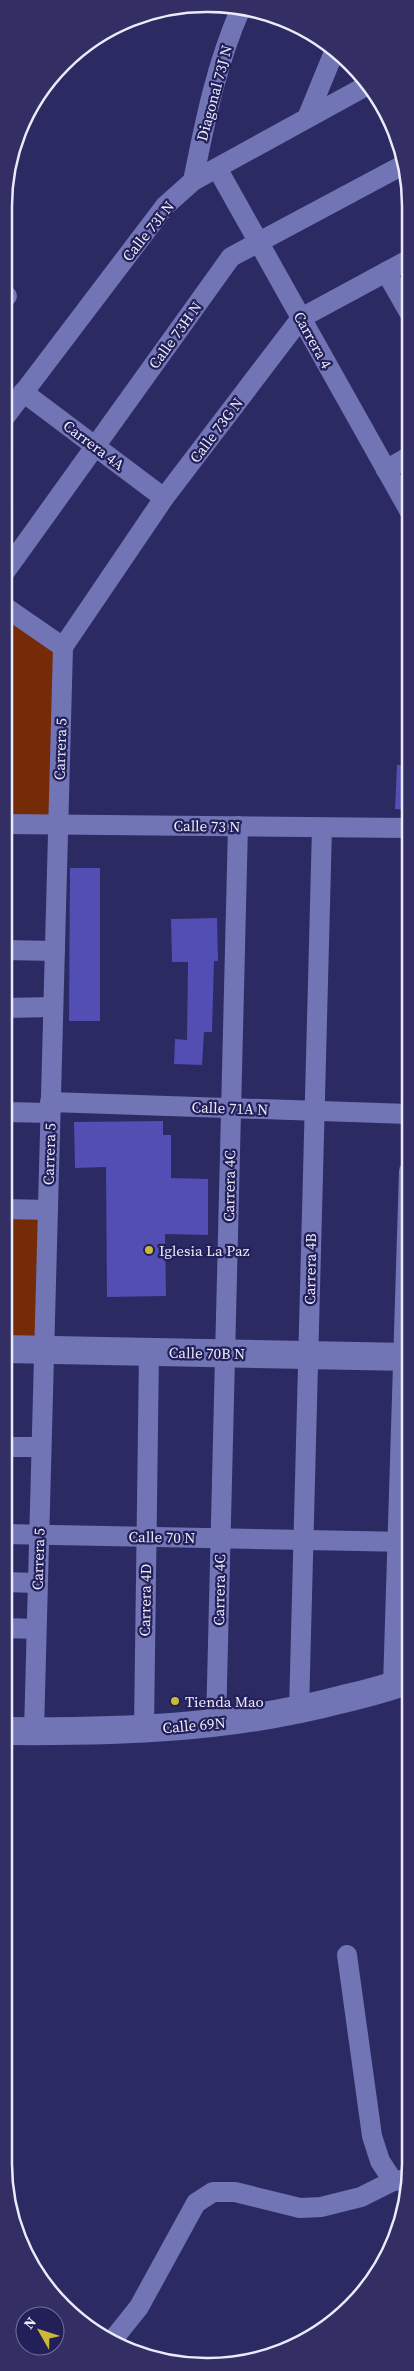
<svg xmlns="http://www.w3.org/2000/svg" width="414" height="2371" font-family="'Source Serif 4',serif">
<rect width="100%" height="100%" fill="#2c2a63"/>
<g fill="#752a08">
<polygon points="5,612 63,651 58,824 5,821"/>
<polygon points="5,1217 43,1218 38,1339 4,1338"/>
</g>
<g fill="#524eb3">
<polygon points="397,765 409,765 409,810 395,809"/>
<polygon points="70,868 100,868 100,1021 69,1021"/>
<polygon points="217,918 218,961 214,961 212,1032 204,1032 202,1065 174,1064 175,1039 187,1040 188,962 172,962 171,919"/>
<polygon points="163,1121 163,1135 171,1135 171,1178 208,1179 208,1235 165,1234 166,1296 107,1297 106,1167 75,1168 74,1122"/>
</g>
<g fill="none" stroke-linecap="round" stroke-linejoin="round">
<g stroke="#7174b5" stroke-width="20">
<polyline points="307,118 334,52"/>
<polyline points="217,168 410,512"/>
<path d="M193,181C205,121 216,65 241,8"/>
<polyline points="386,272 410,314"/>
<polyline points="5,298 7,296"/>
<polyline points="23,392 164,498"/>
<polyline points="5,417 165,206 193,181 366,86"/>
<polyline points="386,470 410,456"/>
<polyline points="5,572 231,257 403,165"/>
<polyline points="5,607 63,647"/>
<polyline points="63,647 164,498 301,318 410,259"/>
<polyline points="5,824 409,828"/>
<polyline points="5,950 55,951"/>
<polyline points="5,1008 53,1007"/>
<polyline points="50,1102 409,1114"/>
<polyline points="5,1112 50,1113"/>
<polyline points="5,1209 48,1210"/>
<polyline points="4,1447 41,1447"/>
<polyline points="4,1534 409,1542"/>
<polyline points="4,1582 37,1583"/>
<polyline points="4,1628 36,1629"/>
<polyline points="393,1686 409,1171"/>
<polyline points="299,1711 322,828"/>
<polyline points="216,1725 238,826"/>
<polyline points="144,1729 149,1351"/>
<polyline points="34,1731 63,647"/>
<polyline points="347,1955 372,2136 380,2161 393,2181"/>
<polyline points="111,2342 139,2307 196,2203 213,2192 235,2192 300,2208 321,2207 361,2197 393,2181 409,2179"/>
</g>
<g stroke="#7174b5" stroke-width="28">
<polyline points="4,1349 409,1357"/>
<path d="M4,1731C120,1732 230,1729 343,1699C365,1694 388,1688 409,1680"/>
</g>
</g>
<g fill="#ccb938" stroke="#231f58" stroke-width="2">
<circle cx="149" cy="1250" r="5"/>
<circle cx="175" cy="1701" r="5"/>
</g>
<g text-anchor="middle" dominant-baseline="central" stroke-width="4.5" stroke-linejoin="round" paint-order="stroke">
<g font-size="15" fill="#eaebfa" stroke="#231f58">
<text transform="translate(214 93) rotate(-75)">Diagonal 73J N</text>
<text transform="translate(148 231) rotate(-51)">Calle 73I N</text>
<text transform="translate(175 335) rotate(-54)">Calle 73H N</text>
<text transform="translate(313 340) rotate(61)">Carrera 4</text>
<text transform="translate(216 430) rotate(-53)">Calle 73G N</text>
<text transform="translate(94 445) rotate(37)">Carrera 4A</text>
<text transform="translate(60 749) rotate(-88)">Carrera 5</text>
<text transform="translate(207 826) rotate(1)">Calle 73 N</text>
<text transform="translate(230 1108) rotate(2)">Calle 71A N</text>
<text transform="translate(49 1154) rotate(-88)">Carrera 5</text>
<text transform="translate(229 1186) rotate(-89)">Carrera 4C</text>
<text transform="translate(310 1269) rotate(-89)">Carrera 4B</text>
<text transform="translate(207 1353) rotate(1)">Calle 70B N</text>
<text transform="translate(162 1537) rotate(1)">Calle 70 N</text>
<text transform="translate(38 1559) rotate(-88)">Carrera 5</text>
<text transform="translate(219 1590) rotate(-89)">Carrera 4C</text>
<text transform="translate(145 1600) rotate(-89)">Carrera 4D</text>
<text transform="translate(194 1725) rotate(-5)">Calle 69N</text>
</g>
<g font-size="15" fill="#eaebfa" stroke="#231f58" text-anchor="start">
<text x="159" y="1250">Iglesia La Paz</text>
<text x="185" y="1701">Tienda Mao</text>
</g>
</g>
<path d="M0 0H414V2371H0ZM206 12H208A194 194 0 0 1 402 206V2164A194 194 0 0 1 208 2358H206A194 194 0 0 1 12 2164V206A194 194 0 0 1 206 12Z" fill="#332f65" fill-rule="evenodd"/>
<path fill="none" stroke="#eaebfa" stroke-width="2.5" d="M206 12H208A194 194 0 0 1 402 206V2164A194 194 0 0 1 208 2358H206A194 194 0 0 1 12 2164V206A194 194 0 0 1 206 12Z"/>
<g transform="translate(40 2331) rotate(309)"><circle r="24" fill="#231f58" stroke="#737199"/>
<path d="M0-4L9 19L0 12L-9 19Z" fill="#ccb938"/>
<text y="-8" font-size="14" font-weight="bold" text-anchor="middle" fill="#eaebfa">N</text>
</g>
</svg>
